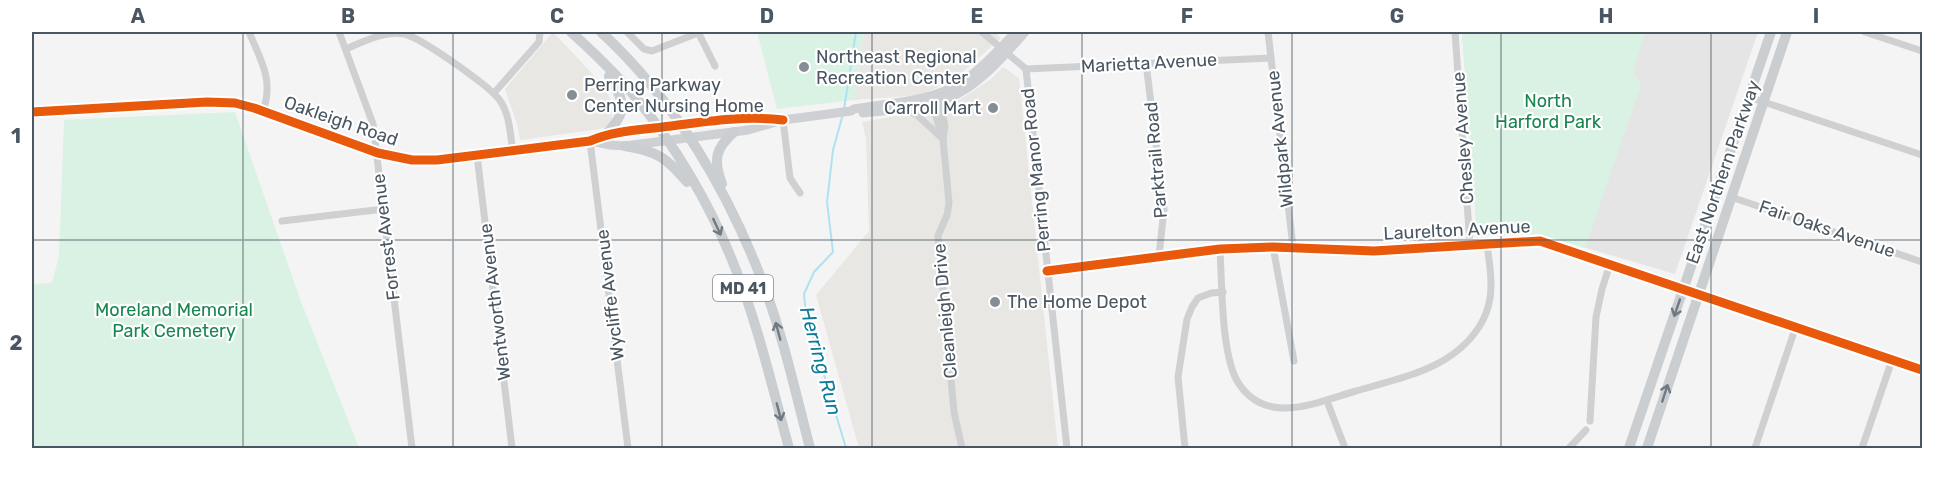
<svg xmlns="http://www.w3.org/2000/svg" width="1954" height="480" font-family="Rubik,sans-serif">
<rect width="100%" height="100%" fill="#f4f4f4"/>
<g fill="#e8e7e3">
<polygon points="553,32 602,84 612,102 612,119 609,126 600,129 520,140 518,127 505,89"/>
<polygon points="864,32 995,32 1001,38 958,76 936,88 920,95 854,100"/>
<polygon points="1003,67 1019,78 1058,448 859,448 816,295 869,231 866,139 862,122 934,109 956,102 991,79"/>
</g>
<polygon fill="#e6e5e6" points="1462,32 1758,32 1675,274 1539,234 1477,235"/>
<g fill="#d9f2e3">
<polygon points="757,32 864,32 854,100 777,109"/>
<polygon points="1462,32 1645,32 1633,71 1641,85 1585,248 1539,234 1477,235"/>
<polygon points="235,112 300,299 359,448 32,448 32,284 52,283 59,256 64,120"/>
</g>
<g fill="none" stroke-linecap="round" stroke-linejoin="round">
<g stroke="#aee2f0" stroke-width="2">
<polyline points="844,109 856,32"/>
<polyline points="843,114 833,150 827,202 833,252 814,272 804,294 806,315 846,448"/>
</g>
<g stroke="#ced0d2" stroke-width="7">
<path d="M249,32C261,61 274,80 263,111"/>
<polyline points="339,32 373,124 412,448"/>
<polyline points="627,32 644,49 652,51 698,33"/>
<polyline points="698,32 715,66"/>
<polyline points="982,32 1026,69"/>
<polyline points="1268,32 1293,247"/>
<polyline points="1455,32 1470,245"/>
<polyline points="1865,32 1922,51"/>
<path d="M346,49C363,42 385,30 404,34C420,37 493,88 501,102C510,116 510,135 513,151"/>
<polyline points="1146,63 1164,209 1159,256"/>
<polyline points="1026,69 1067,448"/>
<polyline points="1026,69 1271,58"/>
<polyline points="494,93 539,42 540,32"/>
<polyline points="1749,97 1922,155"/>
<polyline points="931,99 941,134"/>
<polyline points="939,99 945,126 943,139 949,203 947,215 938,236 954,412 962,448"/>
<polyline points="903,109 917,115 943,139"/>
<polyline points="783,120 790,178 800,193"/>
<polyline points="590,141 628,448"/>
<polyline points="477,155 512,448"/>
<polyline points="1731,197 1922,262"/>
<polyline points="282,221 384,209"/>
<polyline points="1273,247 1294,361"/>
<path d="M1220,249C1222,283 1221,358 1239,384C1268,427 1319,401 1356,391C1403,377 1458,368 1483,320C1496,295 1490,269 1487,244"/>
<polyline points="1047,271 1220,249 1273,247 1374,251 1540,241 1922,370"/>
<polyline points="1327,401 1345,448"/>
<polyline points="1590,421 1596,317 1602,289 1610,264"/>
<polyline points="1185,448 1178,377 1187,319 1192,307 1198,298 1211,293 1223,292"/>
<polyline points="1569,448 1586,430"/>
<polyline points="1755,448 1796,326"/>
<polyline points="1862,448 1892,360"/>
</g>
<g stroke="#ced0d4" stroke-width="9">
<path d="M32,112L207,102L235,103L254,108L378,153L412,160H437L590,141C613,131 638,130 663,127C702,122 743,115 783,120"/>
<path d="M863,113C892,110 922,109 949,98C980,85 1004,56 1025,32"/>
<path d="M591,141L610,145L625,146L748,130L783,120L851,111L854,109C890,103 931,102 962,82C982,69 999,49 1016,32"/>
</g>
<g stroke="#caced1" stroke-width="10">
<path d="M571,32C592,51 613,71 632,93C674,143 710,204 734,265C758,324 772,387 789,448"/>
<path d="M601,32C675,100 729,192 764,286C784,339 796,395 810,448"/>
<path d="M606,134C628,112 625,101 609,76"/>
<path d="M625,146C657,151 667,158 687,182"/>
<path d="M722,184C713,160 715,149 734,132"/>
<polyline points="1629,448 1771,32"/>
<polyline points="1647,448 1787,32"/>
</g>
<defs>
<g id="cycleway">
<path d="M32,112L207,102L235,103L254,108L378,153L412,160H437L590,141C613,131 638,130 663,127C702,122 743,115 783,120"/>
<polyline points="1047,271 1220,249 1273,247 1374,251 1540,241 1922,370"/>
</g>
</defs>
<use href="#cycleway" stroke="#fff" stroke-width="13"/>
<use href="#cycleway" stroke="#e8590c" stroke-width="9"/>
</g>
<defs><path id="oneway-shaft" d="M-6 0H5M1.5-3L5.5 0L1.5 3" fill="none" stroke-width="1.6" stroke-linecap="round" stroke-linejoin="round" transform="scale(1.5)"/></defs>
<g stroke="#707a83">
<use href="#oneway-shaft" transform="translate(717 227) rotate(65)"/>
<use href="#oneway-shaft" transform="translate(1677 308) rotate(109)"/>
<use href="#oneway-shaft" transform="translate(778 331) rotate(-105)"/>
<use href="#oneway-shaft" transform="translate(1665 393) rotate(-72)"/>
<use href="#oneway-shaft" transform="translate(779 412) rotate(75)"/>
</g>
<path fill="none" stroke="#4a5661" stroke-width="1.5" stroke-opacity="0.55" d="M243,32V448M453,32V448M662,32V448M872,32V448M1082,32V448M1292,32V448M1501,32V448M1711,32V448M32,240H1922"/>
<g fill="#868d94" stroke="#fff" stroke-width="2">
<circle cx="804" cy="67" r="6"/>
<circle cx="572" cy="95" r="6"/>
<circle cx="993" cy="108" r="6"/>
<circle cx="995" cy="302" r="6"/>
</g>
<g text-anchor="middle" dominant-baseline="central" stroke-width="4.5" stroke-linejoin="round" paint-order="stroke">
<rect fill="#fff" stroke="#808990" stroke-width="1.5" x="713" y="275" width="60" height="26" rx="4.5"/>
<g font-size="16" font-weight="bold" fill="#4a5661">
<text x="743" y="288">MD 41</text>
</g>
<g font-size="18" fill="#4a5661" stroke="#fff" text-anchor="start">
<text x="816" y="57">Northeast Regional<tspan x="816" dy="21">Recreation Center</tspan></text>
<text x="584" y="85">Perring Parkway<tspan x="584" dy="21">Center Nursing Home</tspan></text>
<text x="981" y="108" text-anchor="end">Carroll Mart</text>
<text x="1007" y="302">The Home Depot</text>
</g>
<g font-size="18" fill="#4a5661" stroke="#fff">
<text transform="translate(1149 63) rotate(-3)">Marietta Avenue</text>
<text transform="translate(341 121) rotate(19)">Oakleigh Road</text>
<text transform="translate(1463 138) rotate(-94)">Chesley Avenue</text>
<text transform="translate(1280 139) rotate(-96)">Wildpark Avenue</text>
<text transform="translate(1156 160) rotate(-95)">Parktrail Road</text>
<text transform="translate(1036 170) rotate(-96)">Perring Manor Road</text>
<text transform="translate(1723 172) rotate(-71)">East Northern Parkway</text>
<text transform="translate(1827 229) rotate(19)">Fair Oaks Avenue</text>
<text transform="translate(1457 230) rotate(-3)">Laurelton Avenue</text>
<text transform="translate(386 237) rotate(-97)">Forrest Avenue</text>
<text transform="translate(610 295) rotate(-97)">Wycliffe Avenue</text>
<text transform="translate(495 302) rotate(-97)">Wentworth Avenue</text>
<text transform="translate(945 311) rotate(-95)">Cleanleigh Drive</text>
</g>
<g font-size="18" fill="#17864f" stroke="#fff">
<text x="1548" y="101">North<tspan x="1548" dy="21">Harford Park</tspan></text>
<text x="174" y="310">Moreland Memorial<tspan x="174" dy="21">Park Cemetery</tspan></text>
</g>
<g font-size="20" font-style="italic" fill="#0c7c9b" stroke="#fff">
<text transform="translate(821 361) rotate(75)">Herring Run</text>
</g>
</g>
<rect width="1954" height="480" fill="none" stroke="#ffffff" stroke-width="66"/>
<rect x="33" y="33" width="1888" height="414" fill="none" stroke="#4a5661" stroke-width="2"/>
<g font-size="20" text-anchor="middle" font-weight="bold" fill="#4a5661">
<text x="138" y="23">A</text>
<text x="348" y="23">B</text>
<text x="557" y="23">C</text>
<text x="767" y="23">D</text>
<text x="977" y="23">E</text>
<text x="1187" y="23">F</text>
<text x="1397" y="23">G</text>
<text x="1606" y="23">H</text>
<text x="1816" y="23">I</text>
<text x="16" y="143">1</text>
<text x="16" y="350">2</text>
</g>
</svg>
